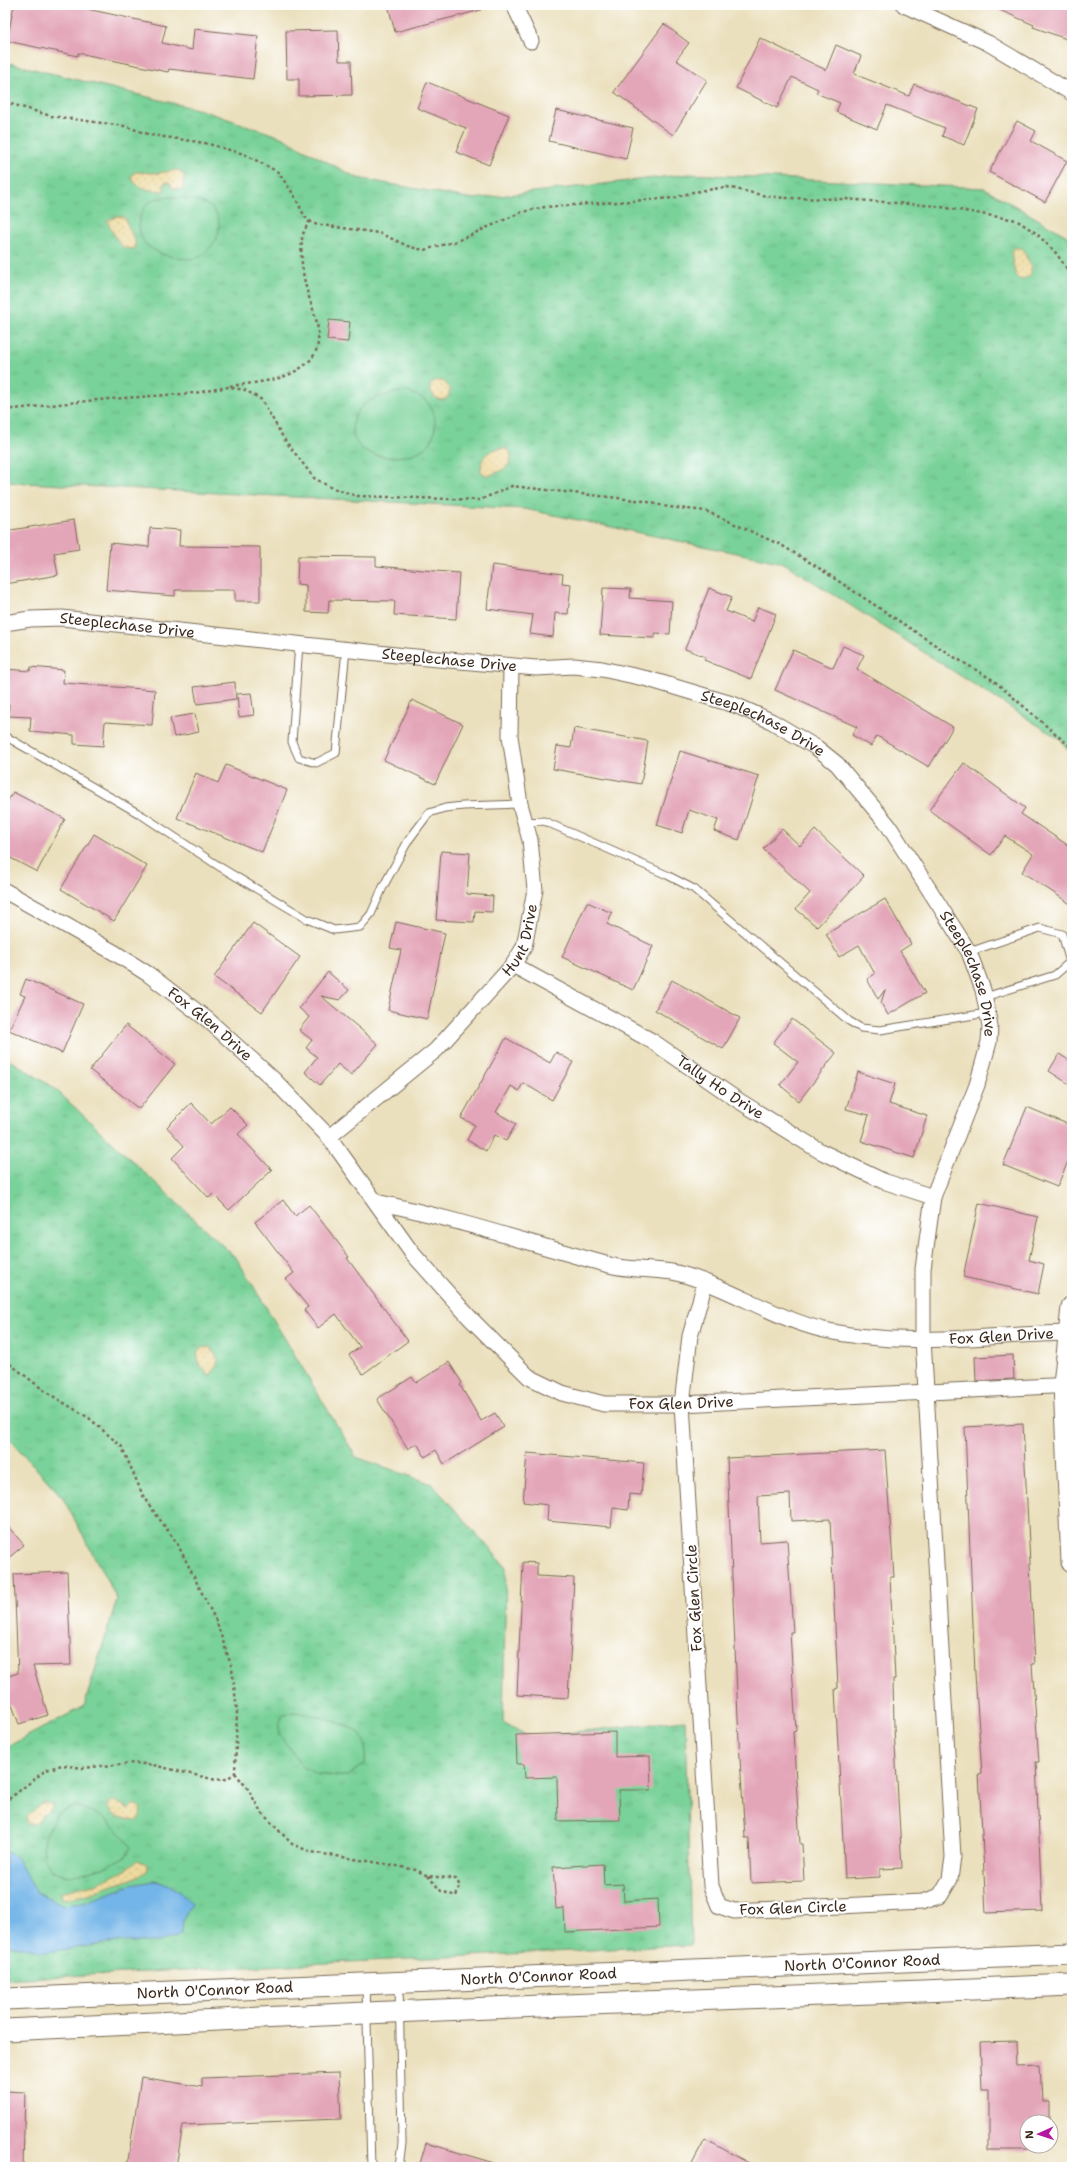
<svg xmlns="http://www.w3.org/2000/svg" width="1077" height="2172" font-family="'Shantell Sans',sans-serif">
<defs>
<pattern id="grass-tufts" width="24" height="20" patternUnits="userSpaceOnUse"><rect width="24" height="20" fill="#79d299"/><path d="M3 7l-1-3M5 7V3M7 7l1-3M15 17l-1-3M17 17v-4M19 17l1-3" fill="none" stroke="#6ab483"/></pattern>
<pattern id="sand-dots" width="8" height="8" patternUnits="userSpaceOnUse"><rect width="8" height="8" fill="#eeda9e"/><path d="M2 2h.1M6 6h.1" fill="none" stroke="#cdbb88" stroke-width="1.8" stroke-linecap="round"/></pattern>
</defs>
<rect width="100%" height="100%" fill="#fff"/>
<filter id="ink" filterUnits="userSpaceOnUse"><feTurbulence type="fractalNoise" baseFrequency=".025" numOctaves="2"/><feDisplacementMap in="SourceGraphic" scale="8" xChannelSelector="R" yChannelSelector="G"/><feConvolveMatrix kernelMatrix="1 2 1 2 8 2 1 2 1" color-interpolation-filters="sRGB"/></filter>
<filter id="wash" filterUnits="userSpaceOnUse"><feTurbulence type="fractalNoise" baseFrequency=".012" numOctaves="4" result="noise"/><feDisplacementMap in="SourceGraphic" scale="16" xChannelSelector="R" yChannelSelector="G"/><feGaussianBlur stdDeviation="0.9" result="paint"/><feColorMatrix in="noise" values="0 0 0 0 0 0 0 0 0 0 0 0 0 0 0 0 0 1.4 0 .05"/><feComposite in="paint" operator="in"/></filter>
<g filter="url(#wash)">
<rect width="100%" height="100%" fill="#ebe0bd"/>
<g fill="url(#grass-tufts)" stroke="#5a7e5c">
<polygon points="5,62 201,110 281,137 357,178 473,199 689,174 984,188 1072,239 1072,757 1061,740 784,563 525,509 5,482"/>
<polygon points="5,1057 54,1088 237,1259 356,1457 432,1484 506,1567 503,1722 529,1737 685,1720 691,1945 5,1979 5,1748 84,1706 117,1599 63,1498 5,1434"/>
</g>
<g fill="url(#sand-dots)" stroke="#94825e">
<path d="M178,170L184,175L183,190L173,188L169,182L164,183V191C150,190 139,190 131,178L134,172L157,173Z"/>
<polygon points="117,216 124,217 135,241 135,249 124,248 117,240 107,221"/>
<polygon points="1014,248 1022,248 1032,268 1030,276 1021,280 1016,277 1011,252"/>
<polygon points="436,380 445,382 450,390 448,397 443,400 436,399 431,392 430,385"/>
<path d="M505,448L511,453C512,469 501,470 488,476L481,472C480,455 489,449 505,448Z"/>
<polygon points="210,1347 218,1359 216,1368 209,1376 199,1363 197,1352 201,1348"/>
<polygon points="113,1800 129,1809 134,1804 141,1808 140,1816 137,1821 117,1817 107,1807"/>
<polygon points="45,1803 52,1804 51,1810 42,1815 36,1824 27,1824 27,1817 40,1805"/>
<path d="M137,1860L147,1864V1871C135,1879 123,1882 110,1886C93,1892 80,1898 62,1899L61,1892L98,1883L126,1870Z"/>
</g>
<g fill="#79d299" stroke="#5a7e5c">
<path d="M171,197C190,199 218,201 219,224C220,235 214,244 207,251C205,253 202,256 200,257C186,263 154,254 145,243C135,230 138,208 153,200C158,198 166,198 171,197Z"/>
<path d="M404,391C424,396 437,406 435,428C434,433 432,442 428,445C414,459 384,460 368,452C347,444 348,414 366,403C377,396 391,394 404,391Z"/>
<path d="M295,1712C310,1714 359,1725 364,1739C367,1745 365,1757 365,1764L348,1776H339L316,1774L303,1767L279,1734V1723L284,1714Z"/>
<path d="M73,1807C100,1811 116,1825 131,1847L126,1856L109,1865L80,1874L69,1876L51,1870C37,1848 45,1836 56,1815Z"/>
</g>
<polygon fill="#73b5e8" stroke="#577083" points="5,1851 16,1857 36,1892 64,1905 83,1903 131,1885 155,1881 168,1884 182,1893 192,1904 183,1919 182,1932 177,1937 158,1942 118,1942 46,1952 8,1945 5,1944"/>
<g id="blocks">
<g fill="#e3a5b8">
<polygon points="14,5 88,5 87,9 166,26 162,43 192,50 194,29 258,36 253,79 169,69 168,72 78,53 78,56 7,41"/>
<polygon points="388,5 480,5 481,10 395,32"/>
<polygon points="988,5 1072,5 1072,41 1033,27 1034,25"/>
<polygon points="664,24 689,43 676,60 707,80 673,135 614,92"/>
<polygon points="338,30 339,61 351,61 352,95 299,96 299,79 287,79 286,31"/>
<polygon points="760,38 826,70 836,45 861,56 854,74 909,96 914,84 978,109 964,145 942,136 945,128 887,105 877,129 836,112 840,103 816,93 818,89 792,77 777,108 736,88"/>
<polygon points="427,82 509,115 489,165 456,152 466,128 417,108"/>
<polygon points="556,110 633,128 626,159 549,141"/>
<polygon points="1017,121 1036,131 1031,141 1067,161 1045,202 989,172"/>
<polygon points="329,320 350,322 348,342 327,340"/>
<polygon points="74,520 79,549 54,553 58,575 5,584 5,531"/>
<polygon points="150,528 180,530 179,546 260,547 260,601 235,601 235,590 175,590 175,596 106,590 110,543 149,547"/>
<polygon points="298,556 376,557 376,566 459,573 456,619 394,615 395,601 329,600 328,613 306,612 306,585 297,584"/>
<polygon points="492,565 563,574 562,583 571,584 568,614 555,613 553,637 530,634 533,615 487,609"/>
<polygon points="603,588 631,589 630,598 672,601 670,634 655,633 655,638 600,635"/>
<polygon points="709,588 732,597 726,611 752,622 758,607 776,614 751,679 704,660 706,657 685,649"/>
<polygon points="843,646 864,655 857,669 953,727 929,767 877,736 871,746 852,735 857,727 775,690 793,650 833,668"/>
<polygon points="31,667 64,670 63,683 155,690 152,725 105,722 103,746 74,744 74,735 30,731 31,717 8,716 9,704 5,704 5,669 30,671"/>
<polygon points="235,682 236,699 197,704 194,687"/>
<polygon points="251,693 254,715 239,717 237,694"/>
<polygon points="412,700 463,724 435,784 384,760"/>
<polygon points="195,714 199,732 174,737 170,718"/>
<polygon points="574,728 648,741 641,784 553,769 557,746 571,748"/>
<polygon points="680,751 759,776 739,840 714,831 718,820 689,810 682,833 657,825"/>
<polygon points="964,763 1025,808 1021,814 1072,848 1072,905 1022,872 1033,854 1005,836 991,855 929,810"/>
<polygon points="226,765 287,790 262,852 177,818 196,773 218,783"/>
<polygon points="13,792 65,819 37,872 5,855 5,806"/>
<polygon points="782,829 800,846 815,830 864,876 817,927 796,909 810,893 763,849"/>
<polygon points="94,834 147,866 114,921 61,889"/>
<polygon points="441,851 470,853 467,894 493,896 492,912 475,911 474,922 436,920"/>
<polygon points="885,899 911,944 900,951 925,993 888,1015 881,1003 885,990 878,999 867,979 875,974 859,945 839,957 826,934"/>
<polygon points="587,902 612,913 607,924 653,946 633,990 562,957"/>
<polygon points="396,922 445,933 427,1019 388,1010 401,950 390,948"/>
<polygon points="253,923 300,957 262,1012 214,977"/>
<polygon points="328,972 349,990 340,1000 321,996 378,1044 351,1075 338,1064 320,1085 305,1072 317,1057 306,1048 312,1040 299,1030 309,1017 299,1008"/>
<polygon points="26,979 83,1004 62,1053 9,1030 25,996 20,994"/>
<polygon points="672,980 740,1018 723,1049 655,1010"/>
<polygon points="792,1019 836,1053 799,1101 780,1085 798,1062 773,1043"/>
<polygon points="126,1025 175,1064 139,1109 90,1070"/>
<polygon points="506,1038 550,1063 556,1052 573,1062 552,1100 523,1083 519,1091 511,1086 496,1112 516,1124 506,1141 494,1135 486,1151 467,1140 475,1125 461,1118"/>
<polygon points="1059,1054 1072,1062 1072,1086 1049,1071"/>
<polygon points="858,1072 895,1084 889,1104 927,1116 914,1158 861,1141 869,1115 846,1109"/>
<polygon points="191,1103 211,1124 230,1107 248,1125 238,1134 272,1170 229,1210 213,1194 209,1198 172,1158 184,1146 167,1127"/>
<polygon points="1027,1107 1072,1126 1072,1152 1057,1187 1003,1165"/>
<polygon points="283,1200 295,1216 309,1205 349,1257 347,1258 408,1341 363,1374 349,1355 360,1347 336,1314 318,1328 304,1310 308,1307 286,1279 294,1273 255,1222"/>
<polygon points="979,1203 1038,1217 1029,1260 1044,1264 1038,1294 963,1277"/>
<polygon points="1013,1355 1014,1379 976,1381 975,1357"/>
<polygon points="449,1362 462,1383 460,1385 481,1421 495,1413 504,1427 444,1464 436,1450 425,1457 417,1443 408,1449 377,1399 412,1377 416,1383"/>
<polygon points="1023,1424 1035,1664 1032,1664 1039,1762 1036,1762 1042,1911 986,1913 979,1774 982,1773 975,1674 965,1427"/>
<polygon points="885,1450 894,1577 890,1577 895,1679 893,1679 894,1728 902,1868 880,1869 880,1877 845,1879 835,1689 838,1688 830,1519 791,1521 790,1494 758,1496 760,1542 787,1540 793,1632 790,1632 796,1731 793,1732 800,1844 802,1844 804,1881 751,1883 749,1838 745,1838 739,1742 727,1458"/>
<polygon points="527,1453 644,1463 641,1495 629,1494 628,1510 613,1508 611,1527 547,1521 548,1505 523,1502"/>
<polygon points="5,1523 24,1545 5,1561"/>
<polygon points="523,1562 537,1563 537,1576 574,1578 568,1698 517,1695"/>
<polygon points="67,1572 71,1665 33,1666 48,1715 19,1724 12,1705 5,1708 5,1677 18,1673 14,1574"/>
<polygon points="615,1732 615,1757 650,1756 651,1790 619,1790 620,1820 558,1821 557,1777 525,1778 524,1764 517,1764 516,1735"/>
<polygon points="603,1864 604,1885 623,1884 624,1901 658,1899 659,1927 565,1932 564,1908 556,1909 553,1867"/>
<polygon points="1016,2041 1017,2066 1040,2065 1042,2101 1048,2101 1048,2122 1027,2122 1027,2146 1046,2146 1046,2150 988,2150 988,2089 982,2089 980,2042"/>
<polygon points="339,2073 341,2119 183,2125 176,2167 127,2167 141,2077 202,2087 202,2078"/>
<polygon points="5,2091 25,2092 23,2167 5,2167"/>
<polygon points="705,2139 756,2167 690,2167"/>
<polygon points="426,2143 494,2163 494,2167 419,2167"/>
</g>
</g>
</g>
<g filter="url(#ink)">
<use href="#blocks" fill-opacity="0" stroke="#796a56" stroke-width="1"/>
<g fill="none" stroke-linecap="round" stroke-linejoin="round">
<defs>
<g id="service">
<polyline points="299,644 292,742 299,758 316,763 336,753 346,649"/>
<polyline points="5,736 143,816 220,867 307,919 334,930 360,927 371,914 383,887 408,841 429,813 445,808 463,806 520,804"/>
<polyline points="525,822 544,821 667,875 694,889 849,1021 861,1028 880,1030 987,1013"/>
<polyline points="969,952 1040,928 1062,934 1070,962 1055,975 985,997"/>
<polyline points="399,1983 402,2143 399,2167"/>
<polyline points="366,1985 371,2167"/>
</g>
<g id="minor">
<polyline points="514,5 531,41"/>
<polyline points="904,5 988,43 1072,93"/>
<path id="s1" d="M5,623L30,619L62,618L405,656L536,668L574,666L602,669L648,679L735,705L771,721L817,748L837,764L888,825L969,952L983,990L990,1026L989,1042L977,1085L933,1197L923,1269V1339L953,1857L950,1879L940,1896L922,1902L734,1911L719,1906L711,1886L682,1404L690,1336L705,1283"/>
<path id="s2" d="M5,891L115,953L148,974L208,1020L273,1079L329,1137L412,1253L470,1318L529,1377L562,1393L604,1404H682L1072,1385"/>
<path id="s3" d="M513,965L652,1041L736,1099L820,1151L883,1181L933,1197"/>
<path id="s4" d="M329,1137L436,1050L513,965L524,947L535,890L530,840L520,804L510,736L511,666"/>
<path id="s5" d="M376,1202C455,1218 531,1244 609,1265C631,1271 655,1268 677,1273C728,1286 773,1318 824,1330C905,1349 991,1334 1072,1333"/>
</g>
<g id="secondary">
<polyline points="1072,1307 1064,1385 1072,1562"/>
<path id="s6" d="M5,1999L1072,1954"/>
<polyline points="5,2030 366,2013 1072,1985"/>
</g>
</defs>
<use href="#service" stroke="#796a56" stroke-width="9"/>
<use href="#minor" stroke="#796a56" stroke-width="17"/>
<use href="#secondary" stroke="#796a56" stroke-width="23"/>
<g stroke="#796a56" stroke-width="2.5" stroke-dasharray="3 3" stroke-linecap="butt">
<polyline points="5,102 51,116 124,126 151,135 205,143 244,154 278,172 294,195 305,217 314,224 379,233 410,247 424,250 457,241 522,212 545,207 674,198 693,192 727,187 766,196 785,198 844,199 936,206 1016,220 1036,233 1056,253 1067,269 1072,281"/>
<path d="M230,386C250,383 274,382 292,373C300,369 311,362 315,353C324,334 313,310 307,291C303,276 300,256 302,240C302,233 307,226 310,220"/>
<polyline points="5,410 96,400 195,393 228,387 245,390 262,400 284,439 314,478 330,487 357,496 480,500 512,486 644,501 668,507 706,511 781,545 811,563 949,654 993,680 1072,748"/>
<polyline points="5,1360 46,1392 89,1418 122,1447 144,1498 177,1543 217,1623 232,1668 237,1711 235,1773 227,1779 216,1780 153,1765 134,1763 82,1768 62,1765 46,1770 5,1802"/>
<polyline points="235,1773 248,1789 261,1812 292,1844 311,1852 392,1865 416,1870 428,1876 456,1879 460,1886 456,1896 441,1891 428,1876"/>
</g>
<use href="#service" stroke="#fff" stroke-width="7"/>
<use href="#minor" stroke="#fff" stroke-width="15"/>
<use href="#secondary" stroke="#fff" stroke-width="21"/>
</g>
</g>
<g text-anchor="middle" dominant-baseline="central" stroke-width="4" stroke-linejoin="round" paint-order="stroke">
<g font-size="15" fill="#3b2a1e" stroke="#fff">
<text stroke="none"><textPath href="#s1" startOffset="123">Steeplechase Drive</textPath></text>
<text stroke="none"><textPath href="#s1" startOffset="447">Steeplechase Drive</textPath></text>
<text stroke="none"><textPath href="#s1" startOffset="771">Steeplechase Drive</textPath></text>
<text stroke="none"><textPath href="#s4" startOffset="279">Hunt Drive</textPath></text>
<text stroke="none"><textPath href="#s1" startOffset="1107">Steeplechase Drive</textPath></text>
<text stroke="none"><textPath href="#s2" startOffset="245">Fox Glen Drive</textPath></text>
<text stroke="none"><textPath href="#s3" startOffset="241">Tally Ho Drive</textPath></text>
<text stroke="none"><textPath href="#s5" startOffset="646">Fox Glen Drive</textPath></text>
<text stroke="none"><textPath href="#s2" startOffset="880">Fox Glen Drive</textPath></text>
<text transform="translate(694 1598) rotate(-93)">Fox Glen Circle</text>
<text transform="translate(793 1908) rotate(-2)">Fox Glen Circle</text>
<text stroke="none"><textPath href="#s6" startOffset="858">North O'Connor Road</textPath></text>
<text stroke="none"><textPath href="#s6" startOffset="534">North O'Connor Road</textPath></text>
<text stroke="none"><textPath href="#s6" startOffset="210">North O'Connor Road</textPath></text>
</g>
</g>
<rect width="1077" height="2172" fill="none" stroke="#fff" stroke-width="20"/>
<g transform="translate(1039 2134) rotate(267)"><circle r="19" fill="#ffffff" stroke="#b1aaa5"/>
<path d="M0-3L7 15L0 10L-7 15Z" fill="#b5179e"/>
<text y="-6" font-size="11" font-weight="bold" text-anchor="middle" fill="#3b2a1e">N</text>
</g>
</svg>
